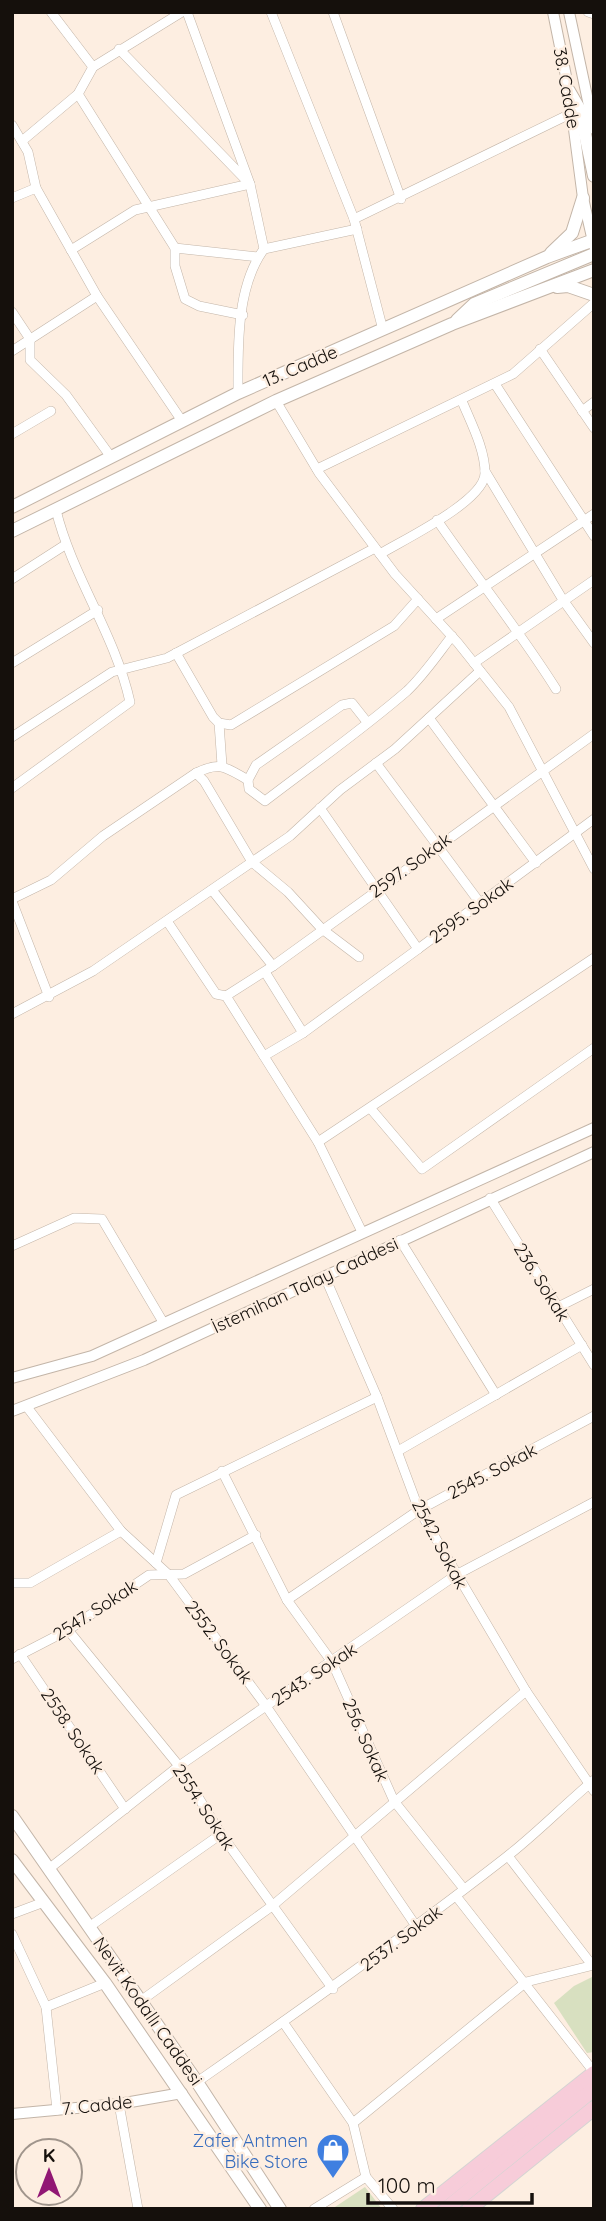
<svg xmlns="http://www.w3.org/2000/svg" width="606" height="2221" font-family="Quicksand,sans-serif">
<rect width="100%" height="100%" fill="#fdeee1"/>
<g fill="#d8e0c0">
<polygon points="594,1976 594,2052 587,2053 554,2003 574,1986"/>
<polygon points="365,2187 382,2209 332,2209"/>
</g>
<g fill="none" stroke-linecap="round" stroke-linejoin="round">
<defs>
<g id="minor">
<polyline points="51,12 93,67"/>
<path d="M187,12L250,184L264,249C236,287 238,347 238,393"/>
<polyline points="271,12 354,219"/>
<polyline points="333,12 401,199"/>
<polyline points="588,12 594,14"/>
<polyline points="119,49 246,180"/>
<polyline points="78,94 175,248 175,266 185,299 199,306 243,315"/>
<polyline points="12,125 28,152 36,188"/>
<polyline points="22,141 78,94 93,67 182,12"/>
<polyline points="12,198 36,188 97,296 182,421"/>
<polyline points="175,248 258,257"/>
<polyline points="264,249 357,229"/>
<polyline points="71,250 135,210 250,184"/>
<polyline points="12,312 30,339 30,360 66,395 111,457"/>
<polyline points="383,330 354,219 572,113"/>
<polyline points="540,349 594,428"/>
<polyline points="12,351 97,296"/>
<polyline points="495,384 594,536"/>
<polyline points="276,401 319,473 395,574 458,643 509,707 594,869"/>
<polyline points="582,411 594,402"/>
<polyline points="12,434 51,411"/>
<polyline points="317,469 513,374 594,303"/>
<polyline points="485,471 563,600 594,643"/>
<path d="M437,520C476,577 519,630 556,689"/>
<path d="M380,554C403,540 485,501 485,473C485,449 471,423 462,401"/>
<polyline points="12,579 65,545"/>
<polyline points="436,619 594,514"/>
<polyline points="176,653 213,717 219,723 231,725 394,626 418,599"/>
<polyline points="12,663 98,610"/>
<polyline points="474,663 594,580"/>
<polyline points="429,718 536,863"/>
<path d="M367,722L352,703L342,705L256,765L248,780L249,789L265,801C312,765 362,730 407,691C424,675 438,654 452,636"/>
<polyline points="219,723 222,765"/>
<polyline points="12,737 112,672 167,658 375,548"/>
<polyline points="376,763 480,903"/>
<path d="M196,773C221,761 225,767 248,780"/>
<path d="M12,788L130,702C115,634 72,576 56,510"/>
<polyline points="320,808 418,949 594,819"/>
<polyline points="212,890 273,966"/>
<polyline points="12,899 51,880 103,836 196,773 204,781 252,862 288,892 322,929 359,957"/>
<polyline points="12,901 49,997"/>
<polyline points="167,921 216,994 226,996 318,1142 362,1232"/>
<polyline points="265,972 303,1033"/>
<polyline points="226,996 273,966 594,734"/>
<polyline points="12,1014 93,971 290,836 340,790 395,749 480,671"/>
<polyline points="264,1056 303,1033 418,949"/>
<polyline points="371,1109 422,1169 594,1048"/>
<polyline points="318,1142 594,958"/>
<polyline points="490,1198 594,1365"/>
<polyline points="400,1240 496,1395"/>
<polyline points="12,1246 74,1218 102,1219 163,1322"/>
<polyline points="325,1277 377,1397 419,1510 526,1691 594,1791"/>
<polyline points="558,1307 594,1289"/>
<polyline points="27,1407 121,1531 169,1575 266,1706 416,1926"/>
<polyline points="398,1451 582,1345"/>
<polyline points="222,1471 287,1600 332,1662 394,1801 464,1889"/>
<polyline points="156,1563 176,1495 377,1397"/>
<polyline points="12,1583 30,1583 121,1531"/>
<polyline points="287,1600 419,1510 594,1416"/>
<polyline points="68,1630 179,1766 221,1834 333,1989"/>
<polyline points="20,1654 125,1809"/>
<polyline points="12,1659 68,1630 149,1575 184,1574 256,1535"/>
<polyline points="508,1856 592,1965"/>
<polyline points="50,1868 179,1766 456,1575 594,1502"/>
<polyline points="456,1896 594,2072"/>
<polyline points="12,1914 44,1902"/>
<polyline points="89,1927 221,1834"/>
<polyline points="12,1934 46,2007 57,2110"/>
<polyline points="142,2000 272,1906 526,1691"/>
<polyline points="46,2007 105,1983"/>
<polyline points="283,2022 353,2123 366,2177 393,2209"/>
<path d="M197,2082C302,2009 405,1936 505,1858C536,1834 564,1805 594,1780"/>
<polyline points="119,2104 138,2209"/>
<polyline points="353,2123 526,1982 594,1965"/>
<polyline points="314,2209 366,2177"/>
</g>
<g id="tertiary">
<polyline points="553,12 569,91 583,198 594,246"/>
<polyline points="569,12 594,129"/>
<polyline points="12,1378 92,1356 594,1128"/>
<polyline points="12,1411 144,1360 594,1152"/>
<polyline points="12,2114 119,2104 182,2093"/>
</g>
<g id="secondary">
<polyline points="569,91 580,110 594,176"/>
<polyline points="551,253 572,233 583,198"/>
<polyline points="557,287 568,286 594,295"/>
<polyline points="457,320 474,304 594,254"/>
<polyline points="12,507 238,393 547,257 594,240"/>
<polyline points="12,531 276,401 452,324 594,270"/>
<polyline points="12,1816 197,2082 280,2209"/>
<polyline points="12,1860 105,1983 260,2209"/>
</g>
<g id="primary">
<polyline points="423,2209 594,2073"/>
<polyline points="446,2209 594,2089"/>
<polyline points="469,2209 594,2108"/>
</g>
</defs>
<use href="#minor" stroke="#c3b5a8" stroke-width="10"/>
<use href="#tertiary" stroke="#c3b5a8" stroke-width="12"/>
<use href="#secondary" stroke="#c3b5a8" stroke-width="14"/>
<use href="#primary" stroke="#d5d4d3" stroke-width="16"/>
<use href="#minor" stroke="#fff" stroke-width="9"/>
<use href="#tertiary" stroke="#fff" stroke-width="10"/>
<use href="#secondary" stroke="#fff" stroke-width="12"/>
<use href="#primary" stroke="#f7ccd9" stroke-width="14"/>
</g>
<defs>
<symbol id="shop-pin" viewBox="-11 -11 22 30"><path d="M0 17L-7.5 6A9.5 9.5 0 1 1 7.5 6Z" fill="#3f7fe0" stroke="#fdeee1"/><path d="M-5-2.5h2.3a2.7 3.5 0 0 1 5.4 0H5L5.5 6h-11ZM-1.5-2.5h3a1.5 2.3 0 0 0-3 0Z" fill="#fff"/></symbol>
</defs>
<g fill-rule="evenodd">
<use href="#shop-pin" x="314" y="2131" width="38" height="52"/>
</g>
<g text-anchor="middle" dominant-baseline="central" stroke-width="5" stroke-linejoin="round" paint-order="stroke">
<g font-size="18" fill="#15100c" stroke="#fdeee1">
<text transform="translate(567 88) rotate(80)">38. Cadde</text>
<text transform="translate(300 366) rotate(-23)">13. Cadde</text>
<text transform="translate(410 865) rotate(-36)">2597. Sokak</text>
<text transform="translate(471 910) rotate(-36)">2595. Sokak</text>
<text transform="translate(542 1282) rotate(58)">236. Sokak</text>
<text transform="translate(305 1285) rotate(-25)">İstemihan Talay Caddesi</text>
<text transform="translate(492 1471) rotate(-28)">2545. Sokak</text>
<text transform="translate(440 1544) rotate(62)">2542. Sokak</text>
<text transform="translate(95 1610) rotate(-33)">2547. Sokak</text>
<text transform="translate(219 1642) rotate(53)">2552. Sokak</text>
<text transform="translate(314 1674) rotate(-34)">2543. Sokak</text>
<text transform="translate(73 1731) rotate(56)">2558. Sokak</text>
<text transform="translate(366 1740) rotate(66)">256. Sokak</text>
<text transform="translate(204 1807) rotate(57)">2554. Sokak</text>
<text transform="translate(401 1938) rotate(-37)">2537. Sokak</text>
<text transform="translate(148 2011) rotate(55)">Nevit Kodallı Caddesi</text>
<text transform="translate(97 2105) rotate(-6)">7. Cadde</text>
</g>
<g font-size="18" fill="#366cbe" stroke="#fdeee1" text-anchor="end">
<text x="308" y="2140">Zafer Antmen<tspan x="308" dy="21">Bike Store</tspan></text>
</g>
</g>
<rect width="606" height="2221" fill="none" stroke="#15100c" stroke-width="28"/>
<g transform="translate(49 2172)"><circle r="33" fill="#fdeee1" stroke="#a0958c" stroke-width="2"/>
<path d="M0-5L12 26L0 18L-12 26Z" fill="#911774"/>
<text y="-10" font-size="19" font-weight="bold" text-anchor="middle" fill="#15100c">K</text>
</g>
<path d="M368 2193v10h164v-10" fill="none" stroke="#15100c" stroke-width="3.5"/>
<text x="378" y="2193" font-size="21" fill="#15100c" stroke="#fdeee1" stroke-width="5" paint-order="stroke">100 m</text>
</svg>
